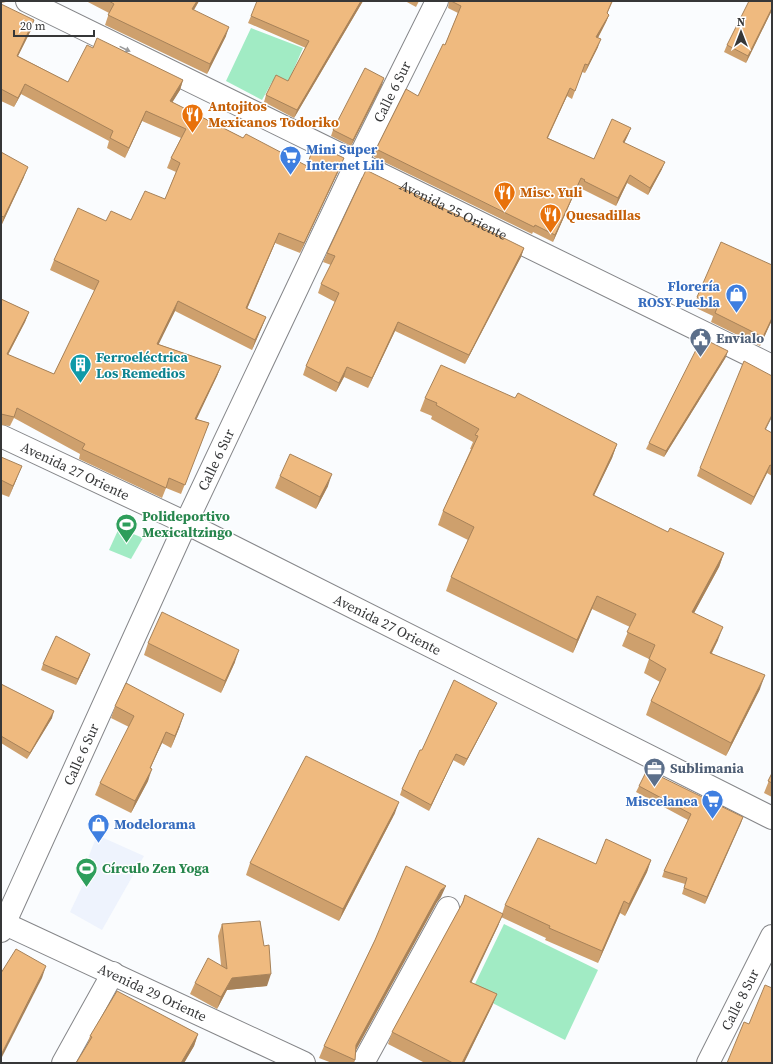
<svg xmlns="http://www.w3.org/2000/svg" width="773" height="1064" font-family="'Source Serif 4',serif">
<rect width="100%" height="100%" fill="#fafcfe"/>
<polygon fill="#eef3fd" points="97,835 144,856 102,930 70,912 90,870 85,866"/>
<g fill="#a1ebc4">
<polygon points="251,28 303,48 286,87 272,82 262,100 226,81"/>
<polygon points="119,528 143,538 131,559 109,550"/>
<polygon points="504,924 598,970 565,1040 471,992"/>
</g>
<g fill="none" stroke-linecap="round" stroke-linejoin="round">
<defs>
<g id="minor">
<path id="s1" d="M27,1L772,366"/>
<path id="s2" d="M1,436L186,523L772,818"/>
<path id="s3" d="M1,922L304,1063"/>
<path id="s4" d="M1,931L186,523L356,164L437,1"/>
<polyline points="63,1063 113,973"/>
<polyline points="363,1063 448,908"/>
<path id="s5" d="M708,1063L772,936"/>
</g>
</defs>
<use href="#minor" stroke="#858689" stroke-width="24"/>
<use href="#minor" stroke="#fff" stroke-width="22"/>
</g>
<g fill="#cea06d">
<polygon points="86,1 199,1 194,10 226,36 207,74 105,25 109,13"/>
<polygon points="363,1 294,118 264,102 266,95 288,81 306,48 248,23 251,16"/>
<polygon points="405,1 419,1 416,7"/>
<polygon points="449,1 613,1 607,14 609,15 606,22 598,38 598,47 585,73 582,72 572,99 567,96 548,138 594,159 631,128 628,135 624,143 662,169 648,195 627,183 616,206 582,189 582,187 578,185 553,242 533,232 532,234 374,157 376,149 418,96 445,45 458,13 448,8"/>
<polygon points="772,1 772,10 746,63 724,52 727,45"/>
<polygon points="1,4 31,30 18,56 68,82 93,48 183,80 180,90 172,102 243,138 307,166 340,168 300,253 275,243 247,309 266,317 252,350 175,311 158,344 221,366 217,376 196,419 209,423 181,494 166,488 162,498 79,459 80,454 14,418 10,426 1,425 1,299 29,312 25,322 8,355 54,374 95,291 50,270 54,260 106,221 131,220 165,199 176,172 167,168 171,158 181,138 142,121 125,158 107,148 109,141 21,94 14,107 1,101"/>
<polygon points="382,85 351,146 331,136 333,130"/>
<polygon points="1,152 24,177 1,226"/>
<polygon points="524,248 521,257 465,364 395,331 368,388 344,377 336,392 303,375 306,366 335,302 318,293 321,284 331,265 323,262 327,253"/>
<polygon points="772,265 772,320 760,346 711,322 713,316 694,307 697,297"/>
<polygon points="726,357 664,457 646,449 649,443"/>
<polygon points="425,398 617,444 612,458 594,495 668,532 724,553 719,567 694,613 718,640 712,653 760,689 726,756 646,715 651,701 660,682 644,673 649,659 622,646 630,627 592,609 573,653 446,591 451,577 468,540 438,525 443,511 471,449 470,449 473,442 431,419 432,416 420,411"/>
<polygon points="766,430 772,433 772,476 767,473 751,505 697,476 700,468"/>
<polygon points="1,457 17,478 9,497 1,494"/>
<polygon points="280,476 328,486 316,509 275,488"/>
<polygon points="148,643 235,662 221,693 144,655"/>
<polygon points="88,660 76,685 41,670 43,664"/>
<polygon points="1,684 52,718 27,759 1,743"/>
<polygon points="497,703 494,709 464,766 453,760 429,811 400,795 402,789 422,750"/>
<polygon points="115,706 180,726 171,748 162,743 150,768 148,781 131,813 95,795 100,783 129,727 111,718"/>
<polygon points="772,773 772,797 764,793"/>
<polygon points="639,786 743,817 705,904 682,894 685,884 662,877 664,871 688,820 636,792"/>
<polygon points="395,813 339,921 246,875 250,863"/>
<polygon points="651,860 647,872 625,916 620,913 598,963 545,940 546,938 501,917 498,926 471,982 497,994 492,1006 464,1063 425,1063 388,1044 392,1032 460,908 465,895 502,914 505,905 596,864"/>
<polygon points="441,897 437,902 356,1050 355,1060 354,1063 332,1063 319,1058 324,1046 375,940"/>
<polygon points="222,924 267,986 227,990 217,1009 190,994 195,983 221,965 218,936"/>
<polygon points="198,1034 194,1046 184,1063 76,1063 87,1045 90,1036"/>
</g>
<g fill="#a78259">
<polygon points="1,1 11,1 1,3"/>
<polygon points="197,1 199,1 188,19 192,9"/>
<polygon points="361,1 363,1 294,118 297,110"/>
<polygon points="772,8 772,10 746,63 748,56"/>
<polygon points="609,15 606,22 594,45 596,37"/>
<polygon points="34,20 31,30 13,66 17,56"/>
<polygon points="229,27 226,36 207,74 210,64"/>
<polygon points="601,39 598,47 585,73 588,65"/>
<polygon points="384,78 382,85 351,146 353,140"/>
<polygon points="183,80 180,90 167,111 170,101"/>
<polygon points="25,84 21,94 14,107 18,98"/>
<polygon points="570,88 567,96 544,145 547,138"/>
<polygon points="146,111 142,121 125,158 129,148"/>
<polygon points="631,128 628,135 621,150 623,142"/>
<polygon points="344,158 340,168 300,253 304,243"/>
<polygon points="665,162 662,169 648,195 650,188"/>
<polygon points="28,167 24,177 1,226 4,217"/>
<polygon points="630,175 627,183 616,206 618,198"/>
<polygon points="581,178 578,185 553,242 555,235"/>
<polygon points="279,233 275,243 243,318 246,308"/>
<polygon points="524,248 521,257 465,364 469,355"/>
<polygon points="178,301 175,311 154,354 157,344"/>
<polygon points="29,312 25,322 3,364 7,354"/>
<polygon points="266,317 262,327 252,350 255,340"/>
<polygon points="772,318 772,320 760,346 763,337"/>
<polygon points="398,322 395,331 368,388 372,378"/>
<polygon points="728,351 726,357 664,457 666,451"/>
<polygon points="221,366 217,376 192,429 195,419"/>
<polygon points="347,367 344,377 336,392 339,383"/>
<polygon points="772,415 772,417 762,437 765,429"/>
<polygon points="617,444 612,458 588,508 593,495"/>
<polygon points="770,465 767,473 751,505 754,497"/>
<polygon points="22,466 17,478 9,497 13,486"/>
<polygon points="332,474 328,486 316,509 320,497"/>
<polygon points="724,553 719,567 687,626 692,612"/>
<polygon points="597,596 592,609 573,653 577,640"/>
<polygon points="723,627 718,640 705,666 710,653"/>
<polygon points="239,650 235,662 221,693 225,681"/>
<polygon points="90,654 88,660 76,685 78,679"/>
<polygon points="765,675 760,689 726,756 731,743"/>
<polygon points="497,703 494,709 464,766 467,759"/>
<polygon points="54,711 52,718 27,759 30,753"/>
<polygon points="184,714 180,726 171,748 175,736"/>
<polygon points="166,732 162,743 145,780 150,768"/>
<polygon points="456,754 453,760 429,811 431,805"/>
<polygon points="152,769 148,781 131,813 135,801"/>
<polygon points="399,802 395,813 339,921 343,909"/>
<polygon points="743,817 741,823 705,904 707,897"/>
<polygon points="651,860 647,872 625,916 629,904"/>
<polygon points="446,886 441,897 437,902 352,1057 356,1045 441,890"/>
<polygon points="624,901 620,913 598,963 602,951"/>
<polygon points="503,914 498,926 466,994 470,982"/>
<polygon points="46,966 42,978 1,1059 1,1055"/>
<polygon points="271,974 267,986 227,990 217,1009 221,997 232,978"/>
<polygon points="497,994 492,1006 464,1063 462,1063"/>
<polygon points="198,1034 194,1046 184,1063 181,1063"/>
</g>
<g fill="#efba7f" stroke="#a78259">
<polygon points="109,1 197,1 192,9 229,27 210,64 108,15 114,4"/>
<polygon points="257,1 361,1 297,110 266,95 276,75 288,81 309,41 251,16"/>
<polygon points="451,1 612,1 607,13 609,15 596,37 601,39 588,65 585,64 575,91 570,88 547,138 594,159 612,119 631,128 623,142 665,162 650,188 630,175 618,198 584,181 585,180 581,178 555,235 535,225 534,227 376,149 406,89 418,96 443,44 445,45 461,6"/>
<polygon points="749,1 772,1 772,8 748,56 727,45"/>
<polygon points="1,4 34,20 17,56 68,82 87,45 93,48 97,38 183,80 170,101 243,138 246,134 307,166 312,151 320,155 323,148 344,158 304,243 279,233 246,308 266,317 255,340 178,301 157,344 221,366 195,419 209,423 185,485 169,478 166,488 82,449 85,444 17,408 14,417 1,414 1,299 29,312 7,354 54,374 99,281 54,260 78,208 106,221 111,211 131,220 145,191 165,199 180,163 171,158 186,129 146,111 129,148 110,138 113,131 25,84 18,98 1,89"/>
<polygon points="365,68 384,78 353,140 333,130"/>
<polygon points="1,152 28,167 4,217 1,216"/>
<polygon points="366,170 524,248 469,355 398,322 372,378 347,367 339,383 306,366 339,293 321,284 335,256 327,253"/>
<polygon points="721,242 772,265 772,318 763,337 715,313 717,308 697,297"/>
<polygon points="702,338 728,351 666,451 649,443"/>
<polygon points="744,361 772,376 772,415 765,429 772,433 772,466 770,465 754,497 700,468"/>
<polygon points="441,365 515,398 518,393 617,444 593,495 668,532 670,528 724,553 692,612 723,627 710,653 765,675 731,743 651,701 666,669 649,659 655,645 627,632 636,614 597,596 577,640 451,577 474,527 443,511 478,436 475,435 479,429 436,405 437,403 425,398"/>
<polygon points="290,454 332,474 320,497 280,476"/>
<polygon points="1,457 22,466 13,486 1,480"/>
<polygon points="162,612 239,650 225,681 148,643"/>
<polygon points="56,636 90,654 78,679 43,664"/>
<polygon points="454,680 497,703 467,759 456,754 431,805 402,789 420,750 422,750"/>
<polygon points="126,683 184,714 175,736 166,732 150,768 152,769 135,801 100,783 134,716 115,706"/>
<polygon points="1,684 54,711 30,753 1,736"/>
<polygon points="306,756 399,802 343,909 250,863"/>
<polygon points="647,770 743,817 707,897 684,888 687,878 664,871 691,814 639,786"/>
<polygon points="772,773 772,783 768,781"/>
<polygon points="538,838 596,864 606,839 651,860 629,904 624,901 602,951 549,928 550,926 505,905"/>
<polygon points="406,866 446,886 441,890 356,1045 355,1060 324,1046 375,940"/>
<polygon points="465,895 503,914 470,982 497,994 462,1063 453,1063 392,1032 463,902"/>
<polygon points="260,921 264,946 269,945 271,974 232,978 221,997 195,983 208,958 227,969 222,924"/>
<polygon points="16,949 46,966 1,1055 1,973"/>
<polygon points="765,985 772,988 772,1063 727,1063 744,1022 749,1024"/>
<polygon points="117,991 198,1034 181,1063 76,1063 92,1037 90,1036"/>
</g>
<defs><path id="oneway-solid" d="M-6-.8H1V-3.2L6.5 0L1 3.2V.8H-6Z"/></defs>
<use fill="#9a9b9c" href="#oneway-solid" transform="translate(125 49) rotate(26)"/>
<defs>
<symbol id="restaurant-pin" viewBox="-11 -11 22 30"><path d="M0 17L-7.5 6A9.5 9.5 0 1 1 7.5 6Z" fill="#e8710a" stroke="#fff"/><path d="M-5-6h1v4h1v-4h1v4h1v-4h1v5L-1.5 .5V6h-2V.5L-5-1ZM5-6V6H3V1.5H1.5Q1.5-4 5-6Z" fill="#fff"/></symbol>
<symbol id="supermarket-pin" viewBox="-11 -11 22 30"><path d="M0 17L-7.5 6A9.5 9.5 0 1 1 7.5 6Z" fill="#3f7fe0" stroke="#fff"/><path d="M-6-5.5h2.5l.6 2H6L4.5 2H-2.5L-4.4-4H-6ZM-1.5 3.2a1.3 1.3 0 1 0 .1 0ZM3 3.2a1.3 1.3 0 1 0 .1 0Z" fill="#fff"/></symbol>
<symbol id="shop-pin" viewBox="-11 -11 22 30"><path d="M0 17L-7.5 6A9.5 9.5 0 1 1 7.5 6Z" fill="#3f7fe0" stroke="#fff"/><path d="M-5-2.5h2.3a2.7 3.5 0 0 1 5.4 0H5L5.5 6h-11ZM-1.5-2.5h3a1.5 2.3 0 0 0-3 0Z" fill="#fff"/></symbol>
<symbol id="civic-pin" viewBox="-11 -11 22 30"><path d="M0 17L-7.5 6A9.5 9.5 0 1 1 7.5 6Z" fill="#5c6f8a" stroke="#fff"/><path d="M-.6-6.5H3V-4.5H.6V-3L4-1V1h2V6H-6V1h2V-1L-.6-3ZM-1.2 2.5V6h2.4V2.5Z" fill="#fff"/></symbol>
<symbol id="building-pin" viewBox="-11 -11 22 30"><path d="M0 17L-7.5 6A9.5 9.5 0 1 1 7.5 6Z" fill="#0f9aa8" stroke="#fff"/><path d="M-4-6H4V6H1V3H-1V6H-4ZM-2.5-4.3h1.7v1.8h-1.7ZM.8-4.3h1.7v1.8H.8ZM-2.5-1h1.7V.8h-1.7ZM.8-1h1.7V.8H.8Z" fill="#fff"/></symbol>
<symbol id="stadium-pin" viewBox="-11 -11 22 30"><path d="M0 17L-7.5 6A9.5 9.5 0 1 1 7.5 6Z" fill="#2e9e5b" stroke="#fff"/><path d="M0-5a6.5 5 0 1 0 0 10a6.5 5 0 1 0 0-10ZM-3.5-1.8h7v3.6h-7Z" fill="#fff"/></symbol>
<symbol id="office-pin" viewBox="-11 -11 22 30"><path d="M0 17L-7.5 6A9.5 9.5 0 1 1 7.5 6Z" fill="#5c6f8a" stroke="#fff"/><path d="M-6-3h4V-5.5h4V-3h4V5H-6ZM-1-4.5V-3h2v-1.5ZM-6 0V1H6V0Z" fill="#fff"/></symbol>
</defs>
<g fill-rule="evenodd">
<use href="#restaurant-pin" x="180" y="102" width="25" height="34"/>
<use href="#supermarket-pin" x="278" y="144" width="25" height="34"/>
<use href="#restaurant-pin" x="492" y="180" width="25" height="34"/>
<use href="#restaurant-pin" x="538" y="202" width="25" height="34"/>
<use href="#shop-pin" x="724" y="282" width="25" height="34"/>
<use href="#civic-pin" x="688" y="326" width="25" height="34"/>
<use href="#building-pin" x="68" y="352" width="25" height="34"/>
<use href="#stadium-pin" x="114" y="512" width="25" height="34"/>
<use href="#office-pin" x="642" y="756" width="25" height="34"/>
<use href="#supermarket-pin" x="700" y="788" width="25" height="34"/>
<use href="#shop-pin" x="86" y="812" width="25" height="34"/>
<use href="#stadium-pin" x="74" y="856" width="25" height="34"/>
</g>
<g text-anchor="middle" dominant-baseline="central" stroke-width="3" stroke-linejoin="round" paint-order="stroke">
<g font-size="14" fill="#363738" stroke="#fff">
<text stroke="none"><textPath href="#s4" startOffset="926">Calle 6 Sur</textPath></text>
<text stroke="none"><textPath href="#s1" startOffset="475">Avenida 25 Oriente</textPath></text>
<text stroke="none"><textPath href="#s4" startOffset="518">Calle 6 Sur</textPath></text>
<text stroke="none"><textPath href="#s2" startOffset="82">Avenida 27 Oriente</textPath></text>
<text stroke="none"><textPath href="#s2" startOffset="430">Avenida 27 Oriente</textPath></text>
<text stroke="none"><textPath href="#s4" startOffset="194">Calle 6 Sur</textPath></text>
<text stroke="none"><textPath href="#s3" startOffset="167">Avenida 29 Oriente</textPath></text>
<text stroke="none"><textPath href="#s5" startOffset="71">Calle 8 Sur</textPath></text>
</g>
<g font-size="14" font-weight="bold" fill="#c56008" stroke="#fff" text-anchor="start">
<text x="208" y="106">Antojitos<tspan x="208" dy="16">Mexicanos Todoriko</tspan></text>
<text x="520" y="192">Misc. Yuli</text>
<text x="566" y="215">Quesadillas</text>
</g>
<g font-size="14" font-weight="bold" fill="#366cbe" stroke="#fff" text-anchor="start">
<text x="306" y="149">Mini Super<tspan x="306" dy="16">Internet Lili</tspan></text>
<text x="720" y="286" text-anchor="end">Florería<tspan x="720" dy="16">ROSY Puebla</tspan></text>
<text x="698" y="801" text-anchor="end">Miscelanea</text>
<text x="114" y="824">Modelorama</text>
</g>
<g font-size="14" font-weight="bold" fill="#4e5e75" stroke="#fff" text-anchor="start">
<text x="716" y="338">Envialo</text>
<text x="670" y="768">Sublimania</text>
</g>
<g font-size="14" font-weight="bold" fill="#0d838f" stroke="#fff" text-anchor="start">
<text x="96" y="357">Ferroeléctrica<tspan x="96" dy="16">Los Remedios</tspan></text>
</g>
<g font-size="14" font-weight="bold" fill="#27864d" stroke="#fff" text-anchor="start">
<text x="142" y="516">Polideportivo<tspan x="142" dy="16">Mexicaltzingo</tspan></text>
<text x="102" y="868">Círculo Zen Yoga</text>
</g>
</g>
<rect width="773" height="1064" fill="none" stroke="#363738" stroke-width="4"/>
<g transform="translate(741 32)" stroke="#ffffff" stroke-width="3" paint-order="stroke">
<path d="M0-3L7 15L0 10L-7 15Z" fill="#363738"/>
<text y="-6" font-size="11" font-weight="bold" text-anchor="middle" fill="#363738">N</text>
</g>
<path d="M14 30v6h80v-6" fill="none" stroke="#363738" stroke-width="2"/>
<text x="20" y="30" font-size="12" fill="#363738" stroke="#ffffff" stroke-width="3" paint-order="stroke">20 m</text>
</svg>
